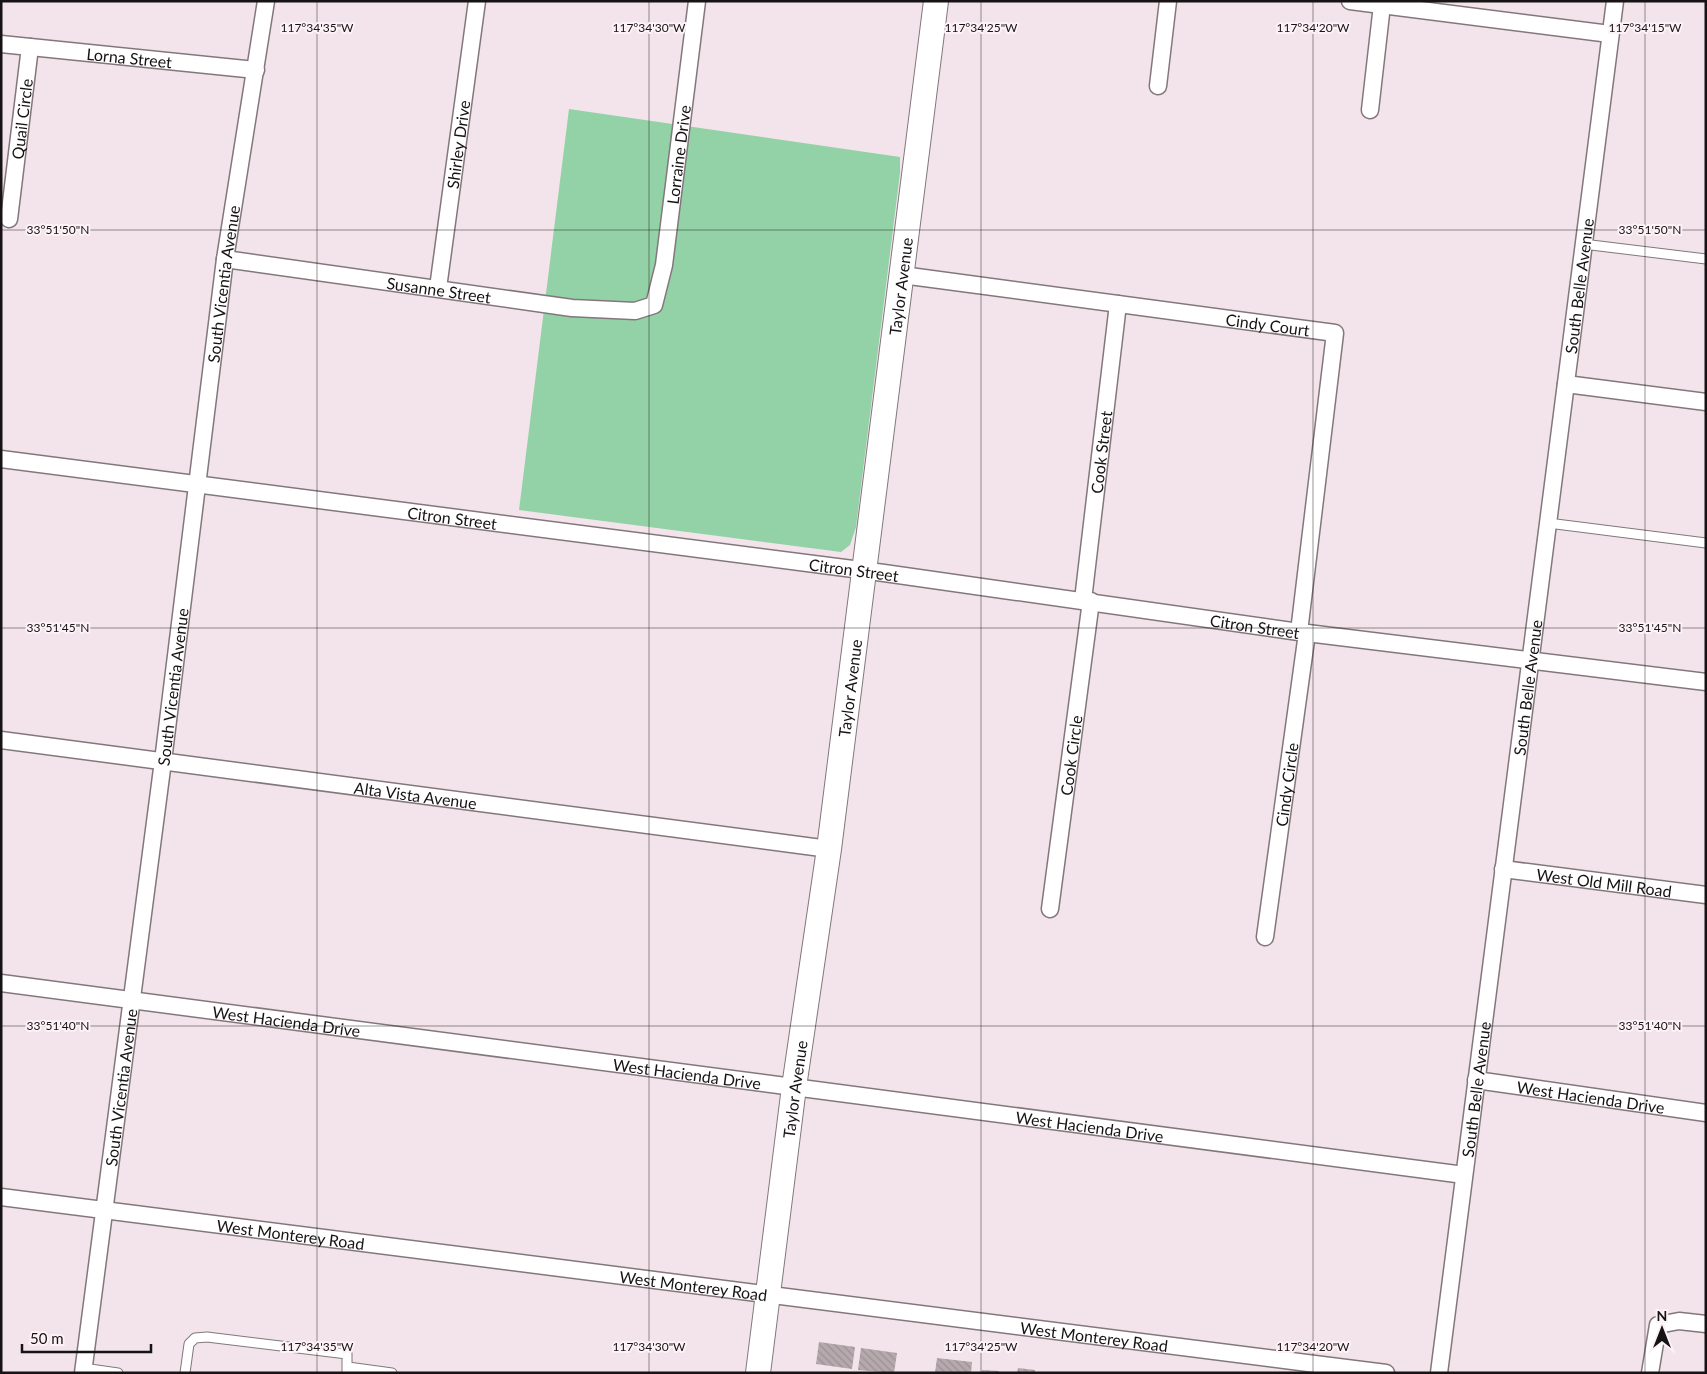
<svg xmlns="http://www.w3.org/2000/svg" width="1707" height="1374" font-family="Lato,sans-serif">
<defs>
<pattern id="building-back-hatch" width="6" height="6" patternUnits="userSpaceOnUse" patternTransform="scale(1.25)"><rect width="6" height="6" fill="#b6a9ae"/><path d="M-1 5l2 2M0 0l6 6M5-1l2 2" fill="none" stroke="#9c9095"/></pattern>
</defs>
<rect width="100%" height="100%" fill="#f2e4ea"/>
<polygon fill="#93d2a6" points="569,109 900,157 900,173 856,527 850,545 841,552 519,510"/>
<g fill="url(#building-back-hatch)">
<polygon points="819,1342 855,1347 852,1369 816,1364"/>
<polygon points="861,1348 897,1353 894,1373 858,1370"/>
<polygon points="937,1358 972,1362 971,1373 935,1373"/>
<polygon points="1018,1368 1035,1370 1035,1373 1017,1373"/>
<polygon points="982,1370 999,1371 999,1373 982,1373"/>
</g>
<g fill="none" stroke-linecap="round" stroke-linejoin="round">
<defs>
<g id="lane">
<polyline points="1583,244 1706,259"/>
<polyline points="1548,523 1706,543"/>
<polyline points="348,1367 392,1373"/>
<polyline points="83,1368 118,1373"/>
<polyline points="185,1373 189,1344 195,1338 207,1337 347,1354 347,1373"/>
</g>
<g id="street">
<polyline points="1350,1 1610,34"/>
<path id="s1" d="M1,44L256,70"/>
<polyline points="1158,86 1168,1"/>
<polyline points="1370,110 1382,5"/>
<path id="s2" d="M9,219L30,47"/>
<path id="s3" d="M225,259L572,308L635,311L654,305L664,265L697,1"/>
<path id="s4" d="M902,275L1335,333L1299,632"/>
<path id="s5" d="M438,288L477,1"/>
<polyline points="1566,384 1706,402"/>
<path id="s6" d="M1,459L884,573L1299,632L1706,682"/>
<path id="s7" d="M1083,600L1118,304"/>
<path id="s8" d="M1,740L829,849"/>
<path id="s9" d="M1503,869L1706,895"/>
<path id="s10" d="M1050,909L1091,601"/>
<path id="s11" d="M1265,937L1307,633"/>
<path id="s12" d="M1,983L1464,1175"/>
<path id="s13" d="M1476,1080L1706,1113"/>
<path id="s14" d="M1,1197L1386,1373"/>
<path id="s15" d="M83,1373L163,761L225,259L266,1"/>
<path id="s16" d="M1439,1373L1615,1"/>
<polyline points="1650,1373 1658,1325 1679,1321 1706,1324"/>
</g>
<g id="secondary">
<path id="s17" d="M758,1373L794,1087L829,849L936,1"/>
</g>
</defs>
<use href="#lane" stroke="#83777c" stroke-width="11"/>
<use href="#street" stroke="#83777c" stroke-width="19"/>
<use href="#secondary" stroke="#83777c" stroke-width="26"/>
<use href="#lane" stroke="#fff" stroke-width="9"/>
<use href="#street" stroke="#fff" stroke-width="16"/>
<use href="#secondary" stroke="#fff" stroke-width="24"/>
</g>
<path fill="none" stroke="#171214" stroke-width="1" stroke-opacity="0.45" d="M317,1V1373M649,1V1373M981,1V1373M1313,1V1373M1645,1V1373M1,230H1706M1,628H1706M1,1026H1706"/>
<g text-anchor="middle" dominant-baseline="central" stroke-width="4" stroke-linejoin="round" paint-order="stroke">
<g font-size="16" fill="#171214" stroke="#fdf2f6">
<text stroke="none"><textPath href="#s1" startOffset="129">Lorna Street</textPath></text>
<text stroke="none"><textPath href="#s2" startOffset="101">Quail Circle</textPath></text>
<text stroke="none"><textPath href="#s5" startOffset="145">Shirley Drive</textPath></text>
<text stroke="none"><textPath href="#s3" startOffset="586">Lorraine Drive</textPath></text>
<text stroke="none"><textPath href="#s15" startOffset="1098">South Vicentia Avenue</textPath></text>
<text stroke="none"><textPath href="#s16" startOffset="1096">South Belle Avenue</textPath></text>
<text stroke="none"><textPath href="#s17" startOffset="1096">Taylor Avenue</textPath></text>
<text stroke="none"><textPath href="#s3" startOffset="216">Susanne Street</textPath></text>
<text stroke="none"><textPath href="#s4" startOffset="369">Cindy Court</textPath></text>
<text stroke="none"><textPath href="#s7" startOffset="149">Cook Street</textPath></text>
<text stroke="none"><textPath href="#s6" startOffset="455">Citron Street</textPath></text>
<text stroke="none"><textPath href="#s6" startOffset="860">Citron Street</textPath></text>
<text stroke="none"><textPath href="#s6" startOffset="1265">Citron Street</textPath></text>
<text stroke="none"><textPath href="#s15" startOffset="692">South Vicentia Avenue</textPath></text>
<text stroke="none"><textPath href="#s17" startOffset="691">Taylor Avenue</textPath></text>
<text stroke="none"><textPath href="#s16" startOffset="691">South Belle Avenue</textPath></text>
<text stroke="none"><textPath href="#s10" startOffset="155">Cook Circle</textPath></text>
<text stroke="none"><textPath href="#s11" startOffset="154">Cindy Circle</textPath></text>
<text stroke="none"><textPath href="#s8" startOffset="418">Alta Vista Avenue</textPath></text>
<text stroke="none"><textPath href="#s9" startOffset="102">West Old Mill Road</textPath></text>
<text stroke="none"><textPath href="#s12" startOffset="288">West Hacienda Drive</textPath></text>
<text stroke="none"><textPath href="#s12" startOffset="692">West Hacienda Drive</textPath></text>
<text stroke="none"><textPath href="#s15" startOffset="288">South Vicentia Avenue</textPath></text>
<text stroke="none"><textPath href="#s17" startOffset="286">Taylor Avenue</textPath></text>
<text stroke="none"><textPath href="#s16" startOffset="286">South Belle Avenue</textPath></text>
<text stroke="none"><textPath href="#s13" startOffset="116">West Hacienda Drive</textPath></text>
<text stroke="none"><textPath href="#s12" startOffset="1098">West Hacienda Drive</textPath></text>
<text stroke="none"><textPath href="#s14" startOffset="292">West Monterey Road</textPath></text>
<text stroke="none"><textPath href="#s14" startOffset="698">West Monterey Road</textPath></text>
<text stroke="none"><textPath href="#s14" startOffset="1102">West Monterey Road</textPath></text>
</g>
</g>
<g font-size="12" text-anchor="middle" fill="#171214" stroke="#fdf2f6" stroke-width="4" stroke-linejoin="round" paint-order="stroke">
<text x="317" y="32">117°34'35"W</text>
<text x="649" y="32">117°34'30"W</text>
<text x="981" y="32">117°34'25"W</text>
<text x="1313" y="32">117°34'20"W</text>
<text x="1645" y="32">117°34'15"W</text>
<text x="58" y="234">33°51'50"N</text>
<text x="1650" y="234">33°51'50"N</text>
<text x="58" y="632">33°51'45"N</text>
<text x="1650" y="632">33°51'45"N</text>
<text x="58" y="1030">33°51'40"N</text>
<text x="1650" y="1030">33°51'40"N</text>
<text x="317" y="1351">117°34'35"W</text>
<text x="649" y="1351">117°34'30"W</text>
<text x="981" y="1351">117°34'25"W</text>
<text x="1313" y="1351">117°34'20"W</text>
</g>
<rect width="1707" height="1374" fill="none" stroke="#171214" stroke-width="5"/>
<g transform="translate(1662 1329)" stroke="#fdf2f6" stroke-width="4" paint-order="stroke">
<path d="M0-4L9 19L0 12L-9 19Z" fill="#171214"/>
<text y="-8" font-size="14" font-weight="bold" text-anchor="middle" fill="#171214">N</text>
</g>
<path d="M22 1344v8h129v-8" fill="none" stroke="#171214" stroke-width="2.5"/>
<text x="30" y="1344" font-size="15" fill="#171214" stroke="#fdf2f6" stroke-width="4" paint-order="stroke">50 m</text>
</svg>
